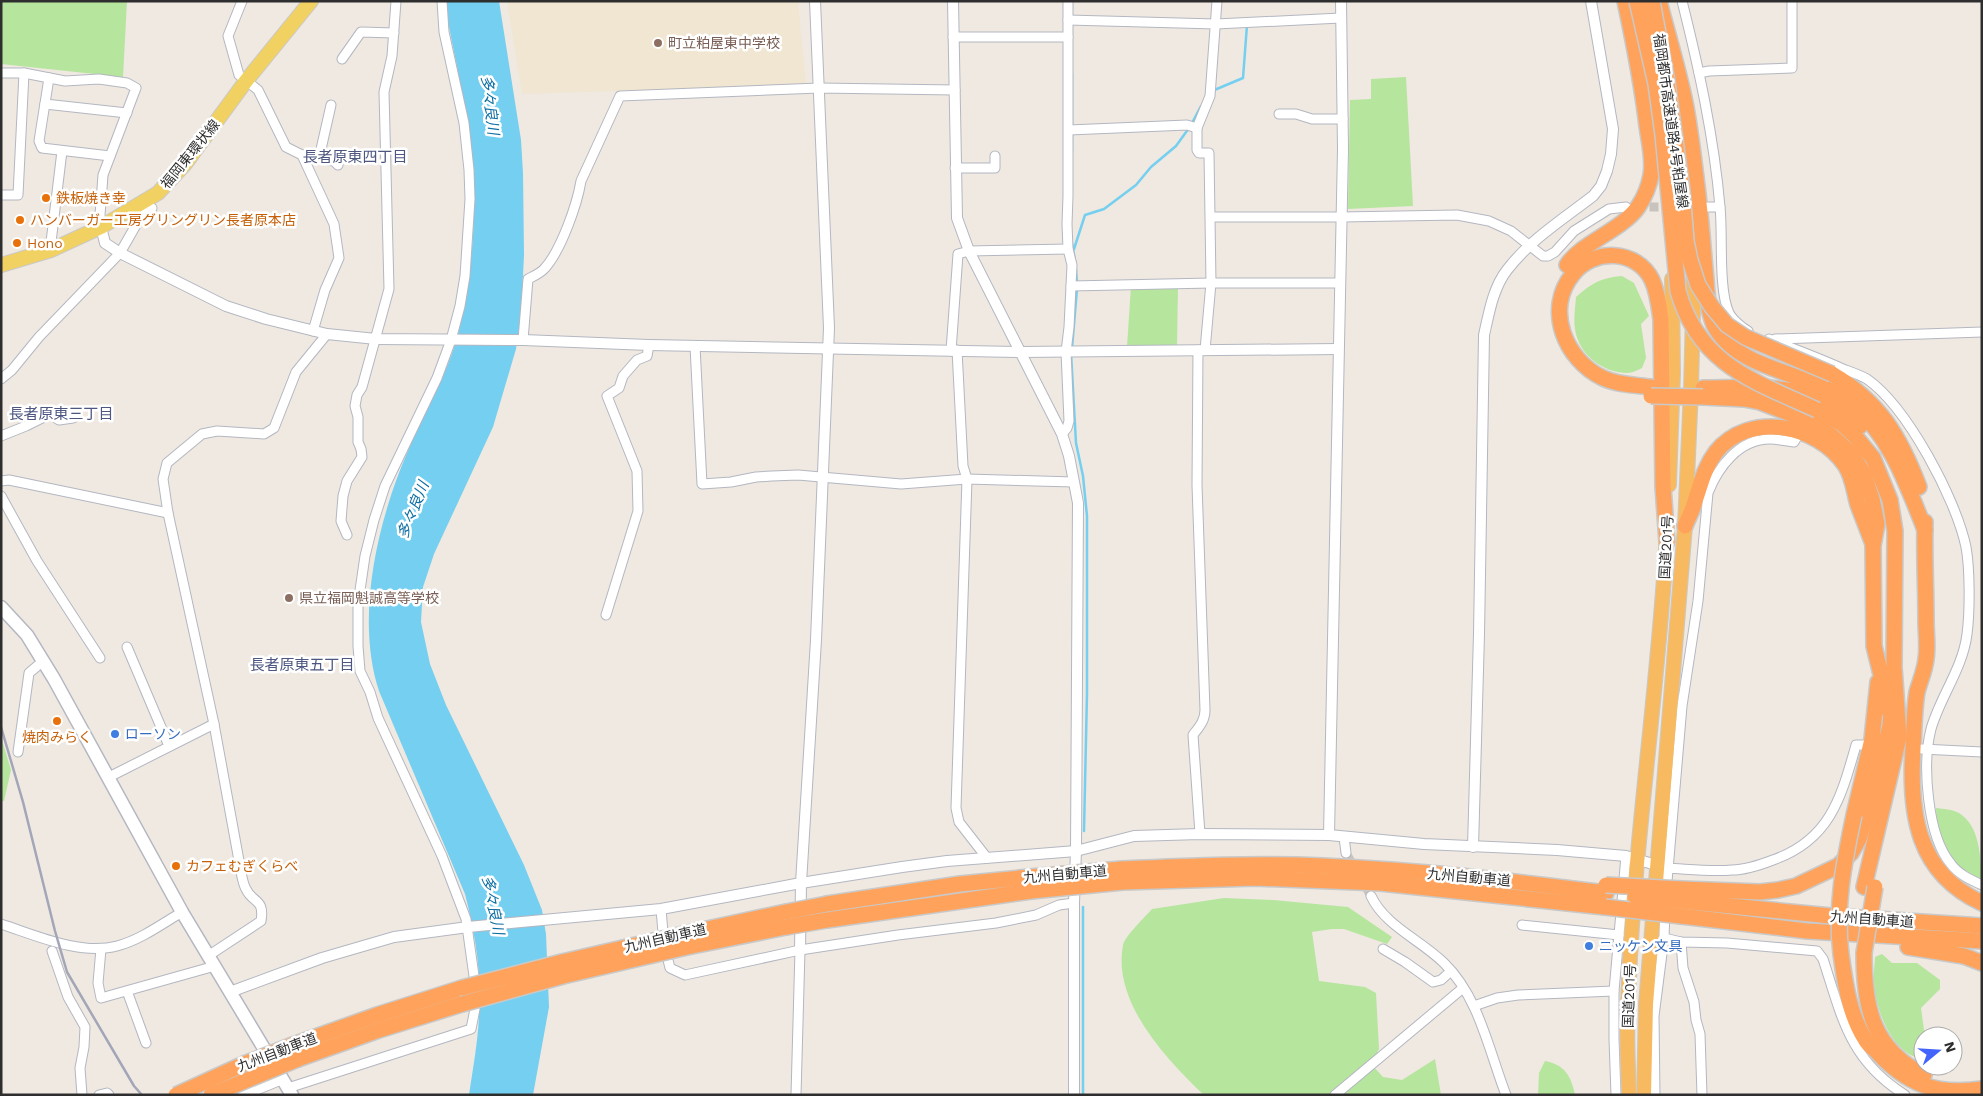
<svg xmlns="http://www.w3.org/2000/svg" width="1983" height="1096" font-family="'Work Sans','Noto Sans JP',sans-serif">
<rect width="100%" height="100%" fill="#efe9e1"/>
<polygon fill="#f0e6d1" points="507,1 798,1 806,85 522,94"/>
<g fill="#b6e59e">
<polygon points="1,1 127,1 123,77 1,64"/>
<polygon points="1406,77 1413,206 1348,209 1350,100 1371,99 1371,79"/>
<path d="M1622,276L1634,283L1649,316L1641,324L1646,358L1642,368C1638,370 1632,373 1627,373C1607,373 1585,359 1578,340C1572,326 1575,311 1576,297C1590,284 1602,277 1622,276Z"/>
<polygon points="1131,286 1178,288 1177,346 1127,347"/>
<polygon points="1,737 11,770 4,801 1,801"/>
<path d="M1936,808C1943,809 1952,809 1959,813C1980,826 1981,858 1981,879C1949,864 1937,844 1936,808Z"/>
<path d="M1224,898L1273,900L1348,907L1392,937L1387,944L1344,929H1332L1312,932L1319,981L1365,987L1376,993L1379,1049L1371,1064L1383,1077L1402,1080L1435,1059L1441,1095H1204C1166,1059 1112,1002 1123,945C1125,936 1146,916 1152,909Z"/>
<path d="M1882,954L1892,963H1917L1940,980V989L1921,1008L1924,1030L1929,1036H1923V1059C1892,1055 1875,1009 1874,981C1873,973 1875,965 1875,957Z"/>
<path d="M1545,1061C1565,1065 1571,1076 1575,1095H1538L1539,1073Z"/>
</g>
<path fill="#75cff0" d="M446,1H499L521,140L523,173L524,255L521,316L516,349L493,427L434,554L423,587L421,622L430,664L446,705L524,865L542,910L546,934L549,1007L533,1095H469C473,1068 478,1041 479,1015C482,974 475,933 465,894L379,691C354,615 379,515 411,444C428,406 451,367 460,326C475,260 478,193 468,126C462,88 453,49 446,11Z"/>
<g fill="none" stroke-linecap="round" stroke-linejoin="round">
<g stroke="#75cff0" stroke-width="2.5">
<polyline points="1072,74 1072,151"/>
<polyline points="1212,91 1243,78 1247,25"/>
<polyline points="1192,123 1201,106"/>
<polyline points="1071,237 1075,261"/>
<polyline points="1074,249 1085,215 1104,209 1136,185 1151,167 1176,146 1189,128"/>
<polyline points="1076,269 1077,283"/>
<polyline points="1072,348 1077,289"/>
<polyline points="1071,353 1076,443 1083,476 1087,516 1087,693 1084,831"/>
<polyline points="1083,1095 1083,907"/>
</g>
<g stroke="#c8c4bd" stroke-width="9" stroke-dasharray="9 4.5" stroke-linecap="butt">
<polyline points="1636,207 1673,207"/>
<polyline points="1346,853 1371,896"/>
</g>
<defs>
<g id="minor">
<polyline points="242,1 228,36 239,75 258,90 286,147 302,155 334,224 339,258 325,290 313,331"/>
<path d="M1682,1C1699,69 1714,137 1720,207C1723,234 1718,289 1729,313C1732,319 1742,328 1748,331"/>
<polyline points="1068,20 1216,24 1341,18"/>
<polyline points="953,37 1068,37"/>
<polyline points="342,59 361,32 394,33"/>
<polyline points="1,73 24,73 65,81 99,79 127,83 136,88 103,175 100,215 101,227"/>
<polyline points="1699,73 1709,71 1792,68 1792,1"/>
<polyline points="49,78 39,141 42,148 110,156"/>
<polyline points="45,104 127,113"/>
<polyline points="1279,114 1296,114 1312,119 1343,119"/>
<polyline points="1069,130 1187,125 1197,128"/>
<polyline points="302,155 334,161 338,165"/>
<polyline points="319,158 331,105"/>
<polyline points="955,168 995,168 995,156"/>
<polyline points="1,195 18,195 24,73"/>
<polyline points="1708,207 1720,207"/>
<polyline points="1211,217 1341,217 1457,215 1489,221 1511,231 1543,256 1548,256 1555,252 1574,231 1609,209 1626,207"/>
<polyline points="51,250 51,242 62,151"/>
<polyline points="1071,286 1211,283 1340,283"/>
<path d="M1769,339C1794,349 1819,358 1843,369C1851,372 1860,375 1867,379C1907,407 1956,499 1966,547C1970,569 1970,611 1967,634C1963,668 1940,697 1931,729C1922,764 1927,836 1951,864C1958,874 1971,880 1982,885"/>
<polyline points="1775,339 1982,332"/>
<path d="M523,340L528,279C534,276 541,273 545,268C561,250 577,205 581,181L620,96L819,88L955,90"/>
<polyline points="695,346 702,484 731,482 756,477 772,476 798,475 901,484 967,479 1074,482"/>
<polyline points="957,350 963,466 967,479 956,808 959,822 987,858"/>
<path d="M1198,350L1197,485L1205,710C1205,721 1199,727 1193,735L1200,834"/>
<polyline points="1205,350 1211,283 1209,153 1199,153 1197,150 1197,128 1210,96 1217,1"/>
<polyline points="951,351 958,254 969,251 1068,249"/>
<polyline points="1,379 12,370 39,337 120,253 140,218 152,208"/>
<polyline points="1062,434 1067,428 1069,421 1066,352 1069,327 1072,265 1068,249 1067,224 1068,196 1068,1"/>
<polyline points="1,436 26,426 50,414 59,420 73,418"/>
<polyline points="1,481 9,480 168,513"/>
<polyline points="1,496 37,561 100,658"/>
<polyline points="347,535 341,521 343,496 347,481 362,457 361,449 358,442 358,417 355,406 357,395 362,387 389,289 384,92 392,56 396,1"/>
<polyline points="606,615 638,511 637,471 607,396 619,388 623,376 637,360 647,356 649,345"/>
<polyline points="127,647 169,746"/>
<polyline points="1922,749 1982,752"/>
<polyline points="18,752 29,673 42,662"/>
<polyline points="109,777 214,724"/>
<polyline points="1344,837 1346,853"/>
<path d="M1666,868C1688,869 1710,872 1732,870C1746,870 1760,865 1773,860C1830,840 1841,798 1856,745H1863"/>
<path d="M1666,893L1682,706L1698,601L1708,493C1718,467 1739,439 1770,439C1778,439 1786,441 1794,442L1797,437"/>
<path d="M1371,896C1385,926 1421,940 1444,963C1479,997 1489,1051 1506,1095"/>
<polyline points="661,909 664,944 670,968 685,975 800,950 898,935 996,923 1036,915 1059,905 1074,903"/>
<path d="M1,924C35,935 81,956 117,946C140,940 162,924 182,912"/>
<polyline points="1522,925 1619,935"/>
<path d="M1664,938L1681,942L1727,943L1817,951L1823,959C1842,1017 1849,1060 1905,1095"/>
<polyline points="1681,942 1683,968 1694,1002 1696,1020 1700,1034 1702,1095"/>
<polyline points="101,949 98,983 101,998 215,966"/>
<polyline points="1383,949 1405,962 1433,982 1441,980 1451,971"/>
<polyline points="52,951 68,997 85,1027 84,1047 80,1068 82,1095"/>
<path d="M208,956L261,921C265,898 252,903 246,889C244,886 243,881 242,877L214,724L168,513L163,479L167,463L202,434L217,431L264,434L274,428L296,372L327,334"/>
<polyline points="127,991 146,1043"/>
<polyline points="1474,1006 1497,998 1518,995 1614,991"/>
<polyline points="288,1088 471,1029 475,1009 474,976 466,919 442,856 378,718 370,692 360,671 358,646 358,604 365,556 374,520 385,486 437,378 451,340 460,306 465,276 470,199 469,170 464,123 444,32 442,1"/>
<polyline points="99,1095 107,1093 109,1095"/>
<polyline points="796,1095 800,950"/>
<polyline points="1335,1095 1463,988"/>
<polyline points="1616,1095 1614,1039 1614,991 1626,856"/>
<polyline points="1655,1095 1654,1016 1664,938 1665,911"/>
</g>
<g id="tertiary">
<polyline points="953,1 957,218 969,251 1062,434 1069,456 1078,503 1076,851 1074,903 1074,1095"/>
<polyline points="101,227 105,243 120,253 226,306 266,319 327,334 376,339 523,340 649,345 1020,352 1338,349"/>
<polyline points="1329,835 1343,149 1341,1"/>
<path d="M1473,847L1479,634L1484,335C1489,313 1493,288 1507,270C1530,240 1563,219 1593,196L1601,186L1607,171L1611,154L1613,129L1591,1"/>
<polyline points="800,950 801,883 816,640 829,328 815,1"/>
<polyline points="230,992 322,958 394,937 468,927 661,909 801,883 902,867 947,861 1076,851 1134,836 1200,834 1329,835 1424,844 1557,850 1626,856 1666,868"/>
<polyline points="243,1095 282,1079"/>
</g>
<polyline id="secondary" points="1,607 27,635 54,679 182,912 292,1095"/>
<polyline id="primary" points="1,265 51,250 101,227 158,193 185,164 246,81 311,1"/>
<g id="trunk">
<polyline points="1686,155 1690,203"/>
<polyline points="1669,485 1673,373 1672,279"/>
<path d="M1629,1095C1628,1065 1626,1034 1628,1004C1633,846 1659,689 1667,531"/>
<polyline points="1644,1095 1646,1004 1685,526 1691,389 1694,274"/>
</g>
<g id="motorway">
<path d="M1659,1C1667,32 1676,62 1683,93C1690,123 1693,155 1697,186C1701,217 1703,249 1706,280C1707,295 1708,311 1714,325C1738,373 1813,371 1852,404C1891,437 1907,485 1925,530"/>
<path d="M1567,265C1581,243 1622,230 1638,207C1644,198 1649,186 1651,175C1654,160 1649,141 1647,126C1642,84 1634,43 1625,1"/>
<path d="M1832,374C1880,402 1900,437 1919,487"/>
<path d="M1651,387C1635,385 1618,385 1603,378C1565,360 1544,309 1573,274C1593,248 1637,249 1652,280C1658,293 1659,306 1661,320L1663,486L1667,542"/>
<path d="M1703,388C1748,388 1798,382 1839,409C1846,413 1853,420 1860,426"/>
<polyline points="1703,397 1744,399 1760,402 1814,423 1832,436 1852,454 1864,474 1872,499 1877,524 1873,546 1874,646 1886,695 1888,710"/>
<polyline points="1817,410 1842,424 1855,436 1873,458 1890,500 1895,531 1894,667 1899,737 1864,887"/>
<path d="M1925,522C1924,555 1926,588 1926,621C1926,633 1928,647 1926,659C1925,670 1920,681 1917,692C1914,710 1914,730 1913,749C1909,814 1917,873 1982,903"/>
<path d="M1685,526C1688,518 1693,510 1695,501C1701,484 1704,468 1716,452C1749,411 1817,424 1845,465C1853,477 1854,491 1858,505C1863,518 1868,531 1873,544"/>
<polyline points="1854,815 1872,739 1878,682"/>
<path d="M1122,869C1189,866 1256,863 1323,866C1418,870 1512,881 1606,893"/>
<polyline points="1123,882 1255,878 1380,883 1605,907"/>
<polyline points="1682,889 1760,892 1778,890 1796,886 1838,866 1851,853 1859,839 1868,811 1890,726 1891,713"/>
<polyline points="1681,901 1831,916 1982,926"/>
<polyline points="827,904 960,884 1030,877"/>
<polyline points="1681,916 1807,931 1982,941"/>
<polyline points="827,920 1031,891"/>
<polyline points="684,934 786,912"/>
<polyline points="687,947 786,927"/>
<polyline points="1908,947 1964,956 1982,963"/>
<path d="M1864,953C1864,1007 1872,1049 1924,1075"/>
<path d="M1841,954C1845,983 1849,1014 1865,1039C1867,1044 1872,1047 1875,1050C1906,1084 1936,1096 1982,1089"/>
<polyline points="293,1045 377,1015 462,988"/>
<polyline points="298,1059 379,1030 462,1004"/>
</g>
</defs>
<use href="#minor" stroke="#b4b7c1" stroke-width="11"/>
<use href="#tertiary" stroke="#b4b7c1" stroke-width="12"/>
<use href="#secondary" stroke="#b4b7c1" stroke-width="15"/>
<use href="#primary" stroke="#c9c9c9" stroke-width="16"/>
<use href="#trunk" stroke="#c9c9c9" stroke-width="16"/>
<use href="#motorway" stroke="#c9c9c9" stroke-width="18"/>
<use href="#minor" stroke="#fff" stroke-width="9"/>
<use href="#tertiary" stroke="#fff" stroke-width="10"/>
<use href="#secondary" stroke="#fff" stroke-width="12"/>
<use href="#primary" stroke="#f2d163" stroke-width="14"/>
<use href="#trunk" stroke="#f8ba60" stroke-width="14"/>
<use href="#motorway" stroke="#ffa35c" stroke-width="15"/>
<polyline stroke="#a3a6b8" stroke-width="2.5" points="1,727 23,802 55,931 67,972 134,1086 142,1095"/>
<defs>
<g id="motorway-bridge">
<path d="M1637,1L1656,84L1663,135L1678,291C1699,365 1754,381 1817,410"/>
<polyline points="1652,1 1667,82 1682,191 1686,241 1690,260 1698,285 1712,307 1727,325 1745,337 1832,374"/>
<polyline points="1651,396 1703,397"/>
<polyline points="1030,877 1122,869"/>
<polyline points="1606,885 1682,889"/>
<polyline points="1031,891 1123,882"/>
<polyline points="1635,896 1681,901"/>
<polyline points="1605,907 1681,916"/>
<polyline points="786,912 827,904"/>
<polyline points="786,927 827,920"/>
<polyline points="1864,953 1875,887"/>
<path d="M1841,954C1835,907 1844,862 1854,815"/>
<polyline points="462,988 562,962 684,934"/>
<polyline points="462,1004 563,976 687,947"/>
<polyline points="176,1095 244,1064 293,1045"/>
<polyline points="211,1095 298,1059"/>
</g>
</defs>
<use href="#motorway-bridge" stroke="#c9c9c9" stroke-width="18" stroke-linecap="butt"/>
<use href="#motorway-bridge" stroke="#ffa35c" stroke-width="15"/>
</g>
<g fill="#8d6e63" stroke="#fff" stroke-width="2">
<circle cx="658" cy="43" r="5"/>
<circle cx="289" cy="598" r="5"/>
</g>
<g fill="#e8710a" stroke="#fff" stroke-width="2">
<circle cx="46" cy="198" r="5"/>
<circle cx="20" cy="220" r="5"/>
<circle cx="17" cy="243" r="5"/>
<circle cx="57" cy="721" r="5"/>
<circle cx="176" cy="866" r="5"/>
</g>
<g fill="#3f7fe0" stroke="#fff" stroke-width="2">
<circle cx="115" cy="734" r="5"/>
<circle cx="1589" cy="946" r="5"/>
</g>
<g text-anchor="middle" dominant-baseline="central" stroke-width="5" stroke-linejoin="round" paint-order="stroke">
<g font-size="14" fill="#785e54" stroke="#fff" text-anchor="start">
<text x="668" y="43">町立粕屋東中学校</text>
<text x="299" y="598">県立福岡魁誠高等学校</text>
</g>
<g font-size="14" fill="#2e2e2e" stroke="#fff">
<text transform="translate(1671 121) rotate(82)">福岡都市高速道路4号粕屋線</text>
<text transform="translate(190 154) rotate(-51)">福岡東環状線</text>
<text transform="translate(1666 547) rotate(-87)">国道201号</text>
<text transform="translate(1065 874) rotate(-5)">九州自動車道</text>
<text transform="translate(1469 877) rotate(5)">九州自動車道</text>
<text transform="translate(1872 919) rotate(4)">九州自動車道</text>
<text transform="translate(665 938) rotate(-13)">九州自動車道</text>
<text transform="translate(1629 996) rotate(-88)">国道201号</text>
<text transform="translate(277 1052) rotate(-21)">九州自動車道</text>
</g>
<g font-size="14" fill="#c56008" stroke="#fff" text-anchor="start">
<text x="56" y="198">鉄板焼き幸</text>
<text x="30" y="220">ハンバーガー工房グリングリン長者原本店</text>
<text x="27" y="243">Hono</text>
<text x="57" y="737" text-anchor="middle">焼肉みらく</text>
<text x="186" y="866">カフェむぎくらべ</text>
</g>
<g font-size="14" fill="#366cbe" stroke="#fff" text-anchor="start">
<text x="125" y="734">ローソン</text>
<text x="1599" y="946">ニッケン文具</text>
</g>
<g font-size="15" font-style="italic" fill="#0d6fa3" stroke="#fff">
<text transform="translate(490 105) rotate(83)">多々良川</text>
<text transform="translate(413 510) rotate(-68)">多々良川</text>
<text transform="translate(493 905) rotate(79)">多々良川</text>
</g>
<g font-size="15" fill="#4d5680" stroke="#fff">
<text x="355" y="157">長者原東四丁目</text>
<text x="61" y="414">長者原東三丁目</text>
<text x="302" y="665">長者原東五丁目</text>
</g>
</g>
<rect width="1983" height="1096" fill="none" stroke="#2e2e2e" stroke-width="5"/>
<g transform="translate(1938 1051) rotate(72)"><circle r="24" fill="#ffffff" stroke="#ababab"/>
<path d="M0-4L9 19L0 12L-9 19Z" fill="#4264fb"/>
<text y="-8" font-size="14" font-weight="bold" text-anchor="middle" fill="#2e2e2e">N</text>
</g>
</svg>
